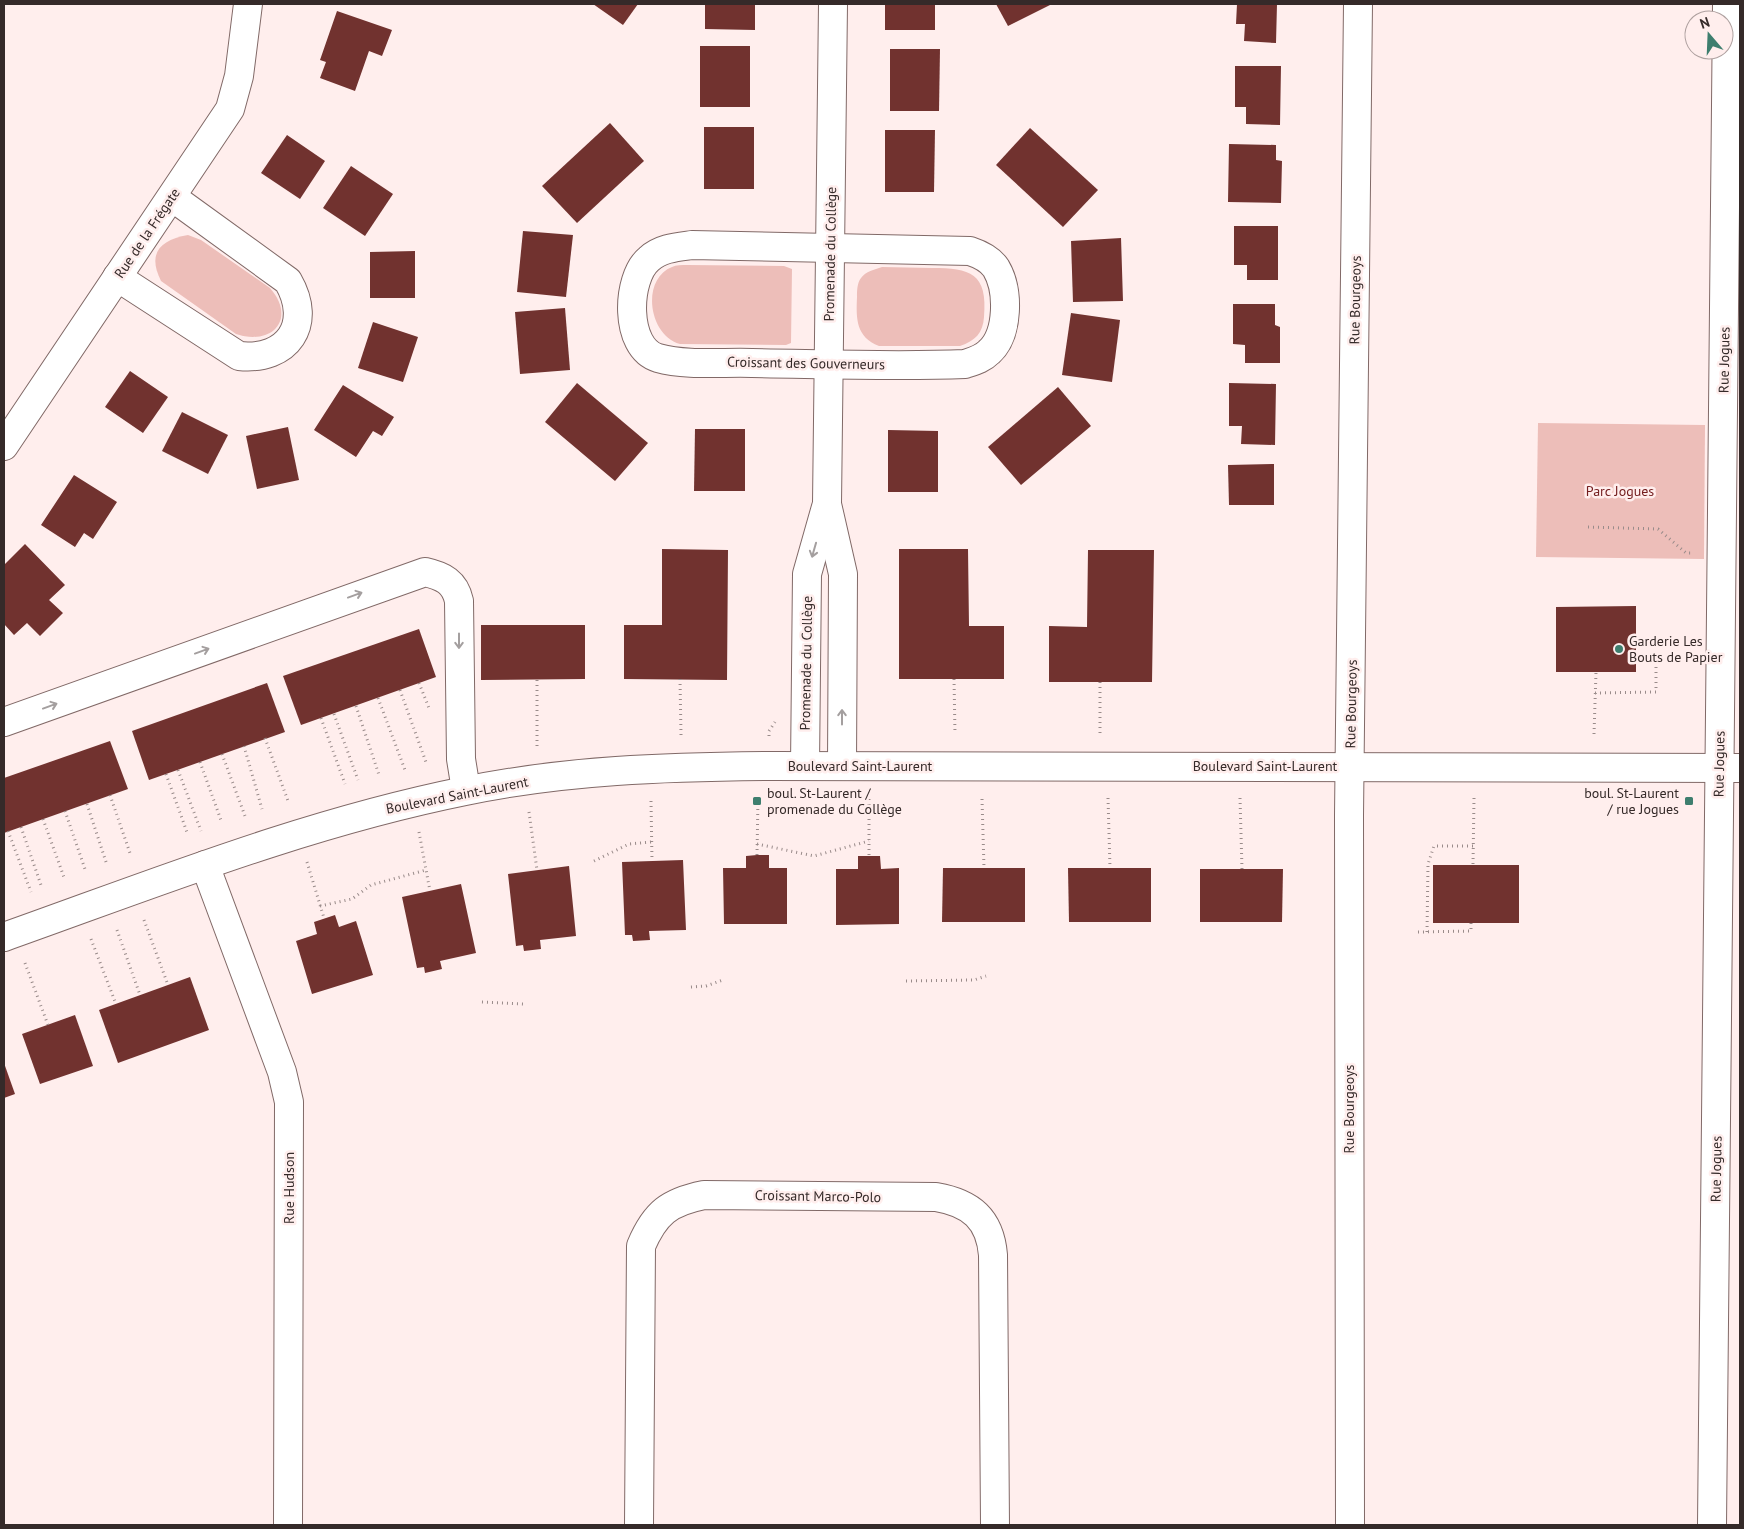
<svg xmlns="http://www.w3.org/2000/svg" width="1744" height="1529" font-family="'PT Sans',sans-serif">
<rect width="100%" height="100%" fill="#ffeeed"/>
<g fill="#edbeb9">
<path d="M188,235L201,240L270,288C297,319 272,346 236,334L161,281C147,253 160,240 188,235Z"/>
<path d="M687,265L784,266L792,269L791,343L786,345L680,344C648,335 641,279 672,267C676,265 682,265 687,265Z"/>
<path d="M882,267C898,267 915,268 932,268C970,268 988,273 984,317C983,333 975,341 960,346H879C856,337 856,319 857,297C857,291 857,283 861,278C866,271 874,270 882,267Z"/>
<polygon points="1538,423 1705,425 1704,559 1536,557"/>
</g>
<g fill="#71322f">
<polygon points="593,4 638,4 623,25"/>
<polygon points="705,4 755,4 755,30 705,29"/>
<rect x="885" y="4" width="50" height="26"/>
<polygon points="996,4 1052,4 1008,26"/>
<polygon points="1237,4 1277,4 1276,43 1244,41 1245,24 1236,24"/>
<polygon points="337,11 392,30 382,56 369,51 355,91 320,78 326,62 320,60"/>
<rect x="700" y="46" width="50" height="61"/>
<polygon points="890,49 940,49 939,111 890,111"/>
<polygon points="1235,66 1281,66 1280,125 1246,124 1246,107 1235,107"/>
<polygon points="610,123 644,161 577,223 542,186"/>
<rect x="704" y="127" width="50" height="62"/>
<polygon points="1030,128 1098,190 1063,227 996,165"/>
<polygon points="885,130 935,130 934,192 885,192"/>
<polygon points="287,135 325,161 300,199 261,173"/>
<polygon points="1229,144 1276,145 1276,160 1282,161 1281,203 1228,202"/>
<polygon points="351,166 393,194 365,236 323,208"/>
<polygon points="1234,226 1278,226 1278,280 1247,280 1247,265 1234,265"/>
<polygon points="523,231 573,235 566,297 517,292"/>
<polygon points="1121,238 1123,301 1073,302 1071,241"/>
<polygon points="415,251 415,298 370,298 370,252"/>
<polygon points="1233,304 1275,304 1275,325 1280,327 1280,363 1245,363 1245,345 1233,344"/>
<polygon points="565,308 570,370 520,374 515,312"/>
<polygon points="1071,313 1120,320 1112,382 1062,375"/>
<polygon points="373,322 418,337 403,382 358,368"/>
<polygon points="130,371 168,397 143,433 105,407"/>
<polygon points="577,383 648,443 615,481 545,422"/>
<polygon points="1229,383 1276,384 1275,445 1241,444 1242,426 1229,426"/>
<polygon points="343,385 394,417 382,436 373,431 356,457 314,430"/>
<polygon points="1058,387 1091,426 1021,485 988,447"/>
<polygon points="182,412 228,435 208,474 162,451"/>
<polygon points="288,427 299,480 257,489 246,436"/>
<polygon points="695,429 745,429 745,491 694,491"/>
<polygon points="888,430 938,431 938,492 888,492"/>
<polygon points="1274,464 1274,505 1229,505 1228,465"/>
<polygon points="74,475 117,502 93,539 84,533 75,547 41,525"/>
<polygon points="25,544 65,585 49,600 63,613 40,636 27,623 14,635 4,624 4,565"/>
<polygon points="662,549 728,550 727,680 624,679 624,625 662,625"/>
<polygon points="899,549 968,549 969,626 1004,626 1004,679 899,679"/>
<polygon points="1088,550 1154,550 1152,682 1049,682 1049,626 1087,627"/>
<polygon points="1636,606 1636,672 1556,672 1556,607"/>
<polygon points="481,625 585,625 585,679 481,680"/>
<polygon points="419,629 436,677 301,725 283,676"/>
<polygon points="267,683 285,732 149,780 132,731"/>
<polygon points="110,741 128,789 4,833 4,778"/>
<polygon points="757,855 769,855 769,868 787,868 787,924 724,924 723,868 746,868 746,856"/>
<polygon points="858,856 880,856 881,869 899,868 899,924 836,925 836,869 858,869"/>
<polygon points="683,860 686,930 649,931 650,940 633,941 632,935 625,935 622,862"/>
<rect x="1433" y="865" width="86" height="58"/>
<polygon points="569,866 576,936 540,940 541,949 524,951 523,945 516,946 508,874"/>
<polygon points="943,868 1025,868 1025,922 942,922"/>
<polygon points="1068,868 1151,868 1151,922 1069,922"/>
<polygon points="1200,869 1283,869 1282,922 1200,922"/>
<polygon points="461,884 476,953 440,961 442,969 425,973 424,967 417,968 402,897"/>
<polygon points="335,915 339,927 356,921 373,975 312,994 296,941 317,934 314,922"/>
<polygon points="190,977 209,1030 118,1063 99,1010"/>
<polygon points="75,1015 93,1066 40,1084 22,1034"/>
<polygon points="4,1063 15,1094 4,1098"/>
</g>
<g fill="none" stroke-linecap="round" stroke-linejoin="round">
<defs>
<g id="minor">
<polyline points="833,4 827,504 843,574 842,766"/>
<path d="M692,245L970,251C979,254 990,259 996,268C1009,290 1009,334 989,352C982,359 974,361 965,364C895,367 823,364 752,363C722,362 687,366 658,358C624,348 626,278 649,259C661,248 677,247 692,245Z"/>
<path d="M117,277L239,356C288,361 313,324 288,281L172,197"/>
<polyline points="4,446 230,109 239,76 248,4"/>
<path d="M4,722L425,572C443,576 455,582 459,601L461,759L466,790"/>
<polyline points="805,766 807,574 826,507"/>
<polyline points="205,865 282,1072 289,1102 288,1525"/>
<path d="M4,937C156,883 306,823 465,791C565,770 667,767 769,766L1740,768"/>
<path d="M639,1525L641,1246C655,1213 669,1202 704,1195L936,1197C971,1203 990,1219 993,1255L995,1525"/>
<polyline points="1350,1525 1349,816 1358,4"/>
<polyline points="1712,1525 1727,4"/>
</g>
</defs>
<use href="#minor" stroke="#816967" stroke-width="30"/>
<g stroke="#998b8a" stroke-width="3" stroke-dasharray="1 4" stroke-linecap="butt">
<polyline points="1588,527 1658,529 1686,553 1691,553"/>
<polyline points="680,679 681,735"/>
<polyline points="954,679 955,734"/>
<polyline points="537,680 537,746"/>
<polyline points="1100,682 1100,734"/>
<polyline points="419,683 429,708"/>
<polyline points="400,690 427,765"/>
<polyline points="1595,693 1656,692 1656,660"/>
<polyline points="378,698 405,770"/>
<polyline points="356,706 379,775"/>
<polyline points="334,714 358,780"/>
<polyline points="321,718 345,784"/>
<polyline points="1594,734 1596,672"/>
<polyline points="769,736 769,731 775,722"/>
<polyline points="265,738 288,801"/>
<polyline points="244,746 262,809"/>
<polyline points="222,754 245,816"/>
<polyline points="200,762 222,823"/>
<polyline points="178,770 201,831"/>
<polyline points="166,774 188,835"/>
<polyline points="110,795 131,856"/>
<polyline points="1108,798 1110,868"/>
<polyline points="1240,798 1242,869"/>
<polyline points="869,799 869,856"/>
<polyline points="982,799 984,868"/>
<polyline points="651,801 652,861"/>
<polyline points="87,804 107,865"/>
<polyline points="65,811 86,872"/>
<polyline points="529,812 537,870"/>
<polyline points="43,819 65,880"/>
<polyline points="21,827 42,888"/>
<polyline points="8,831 31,892"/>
<polyline points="419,832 430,891"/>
<polyline points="757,844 814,856 869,841"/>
<polyline points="757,855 758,798"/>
<polyline points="594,861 629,844 651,842"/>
<polyline points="307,862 324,918"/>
<polyline points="1473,864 1474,798"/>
<polyline points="320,906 352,899 371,885 426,870"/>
<polyline points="144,920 168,985"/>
<polyline points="117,930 140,995"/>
<polyline points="1418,932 1471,931 1471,923"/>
<polyline points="1427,932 1428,864 1434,846 1473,846"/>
<polyline points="91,939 116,1004"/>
<polyline points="25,963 48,1025"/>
<polyline points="906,981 974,980 986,976"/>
<polyline points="691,987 706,986 723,980"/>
<polyline points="482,1002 523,1004"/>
</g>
<use href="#minor" stroke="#fff" stroke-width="28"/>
</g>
<defs><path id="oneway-shaft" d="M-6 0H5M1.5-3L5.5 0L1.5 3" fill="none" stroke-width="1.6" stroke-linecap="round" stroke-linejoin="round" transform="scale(1.25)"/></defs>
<g stroke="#a49f9f">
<use href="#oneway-shaft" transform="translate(814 550) rotate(106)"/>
<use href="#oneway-shaft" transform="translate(355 595) rotate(-20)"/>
<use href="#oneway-shaft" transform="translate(459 641) rotate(90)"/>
<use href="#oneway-shaft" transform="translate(202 651) rotate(-20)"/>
<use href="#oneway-shaft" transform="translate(50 706) rotate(-20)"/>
<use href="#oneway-shaft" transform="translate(842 717) rotate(-90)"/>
</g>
<g fill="#3e7e6e" stroke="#ffeeed" stroke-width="2">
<circle cx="1619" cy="649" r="5"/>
<rect x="752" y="796" width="10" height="10" rx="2.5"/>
<rect x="1684" y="796" width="10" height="10" rx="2.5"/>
</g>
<g text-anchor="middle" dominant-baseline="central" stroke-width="5" stroke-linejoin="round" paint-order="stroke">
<g font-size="14" fill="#352a29" stroke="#ffeeed">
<text transform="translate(147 233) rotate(-56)">Rue de la Frégate</text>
<text transform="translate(830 254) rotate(-89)">Promenade du Collège</text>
<text transform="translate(1355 300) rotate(-89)">Rue Bourgeoys</text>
<text transform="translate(1724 360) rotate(-89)">Rue Jogues</text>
<text transform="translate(806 363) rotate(1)">Croissant des Gouverneurs</text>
<text transform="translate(806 663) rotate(-89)">Promenade du Collège</text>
<text transform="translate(1351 704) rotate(-89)">Rue Bourgeoys</text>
<text transform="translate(1719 764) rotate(-89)">Rue Jogues</text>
<text x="860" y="766">Boulevard Saint-Laurent</text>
<text x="1265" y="766">Boulevard Saint-Laurent</text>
<text transform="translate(457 795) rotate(-11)">Boulevard Saint-Laurent</text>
<text transform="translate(1349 1109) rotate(-90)">Rue Bourgeoys</text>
<text transform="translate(1716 1169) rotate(-89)">Rue Jogues</text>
<text transform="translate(289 1188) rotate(-90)">Rue Hudson</text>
<text transform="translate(818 1196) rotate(1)">Croissant Marco-Polo</text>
</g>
<g font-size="14" fill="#741d1e" stroke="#ffeeed">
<text x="1620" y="491">Parc Jogues</text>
</g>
<g font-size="14" fill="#352a29" stroke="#ffeeed" text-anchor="start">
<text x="1629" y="641">Garderie Les<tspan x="1629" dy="16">Bouts de Papier</tspan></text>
<text x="767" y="793">boul. St-Laurent /<tspan x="767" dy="16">promenade du Collège</tspan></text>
<text x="1679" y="793" text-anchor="end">boul. St-Laurent<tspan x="1679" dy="16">/ rue Jogues</tspan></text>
</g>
</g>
<rect width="1744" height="1529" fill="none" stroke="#352a29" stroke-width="10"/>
<g transform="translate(1709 35) rotate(341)"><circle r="24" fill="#ffeeed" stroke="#aea09f"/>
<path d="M0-4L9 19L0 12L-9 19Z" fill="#3e7e6e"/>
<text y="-8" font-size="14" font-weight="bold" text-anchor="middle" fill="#352a29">N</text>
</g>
</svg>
